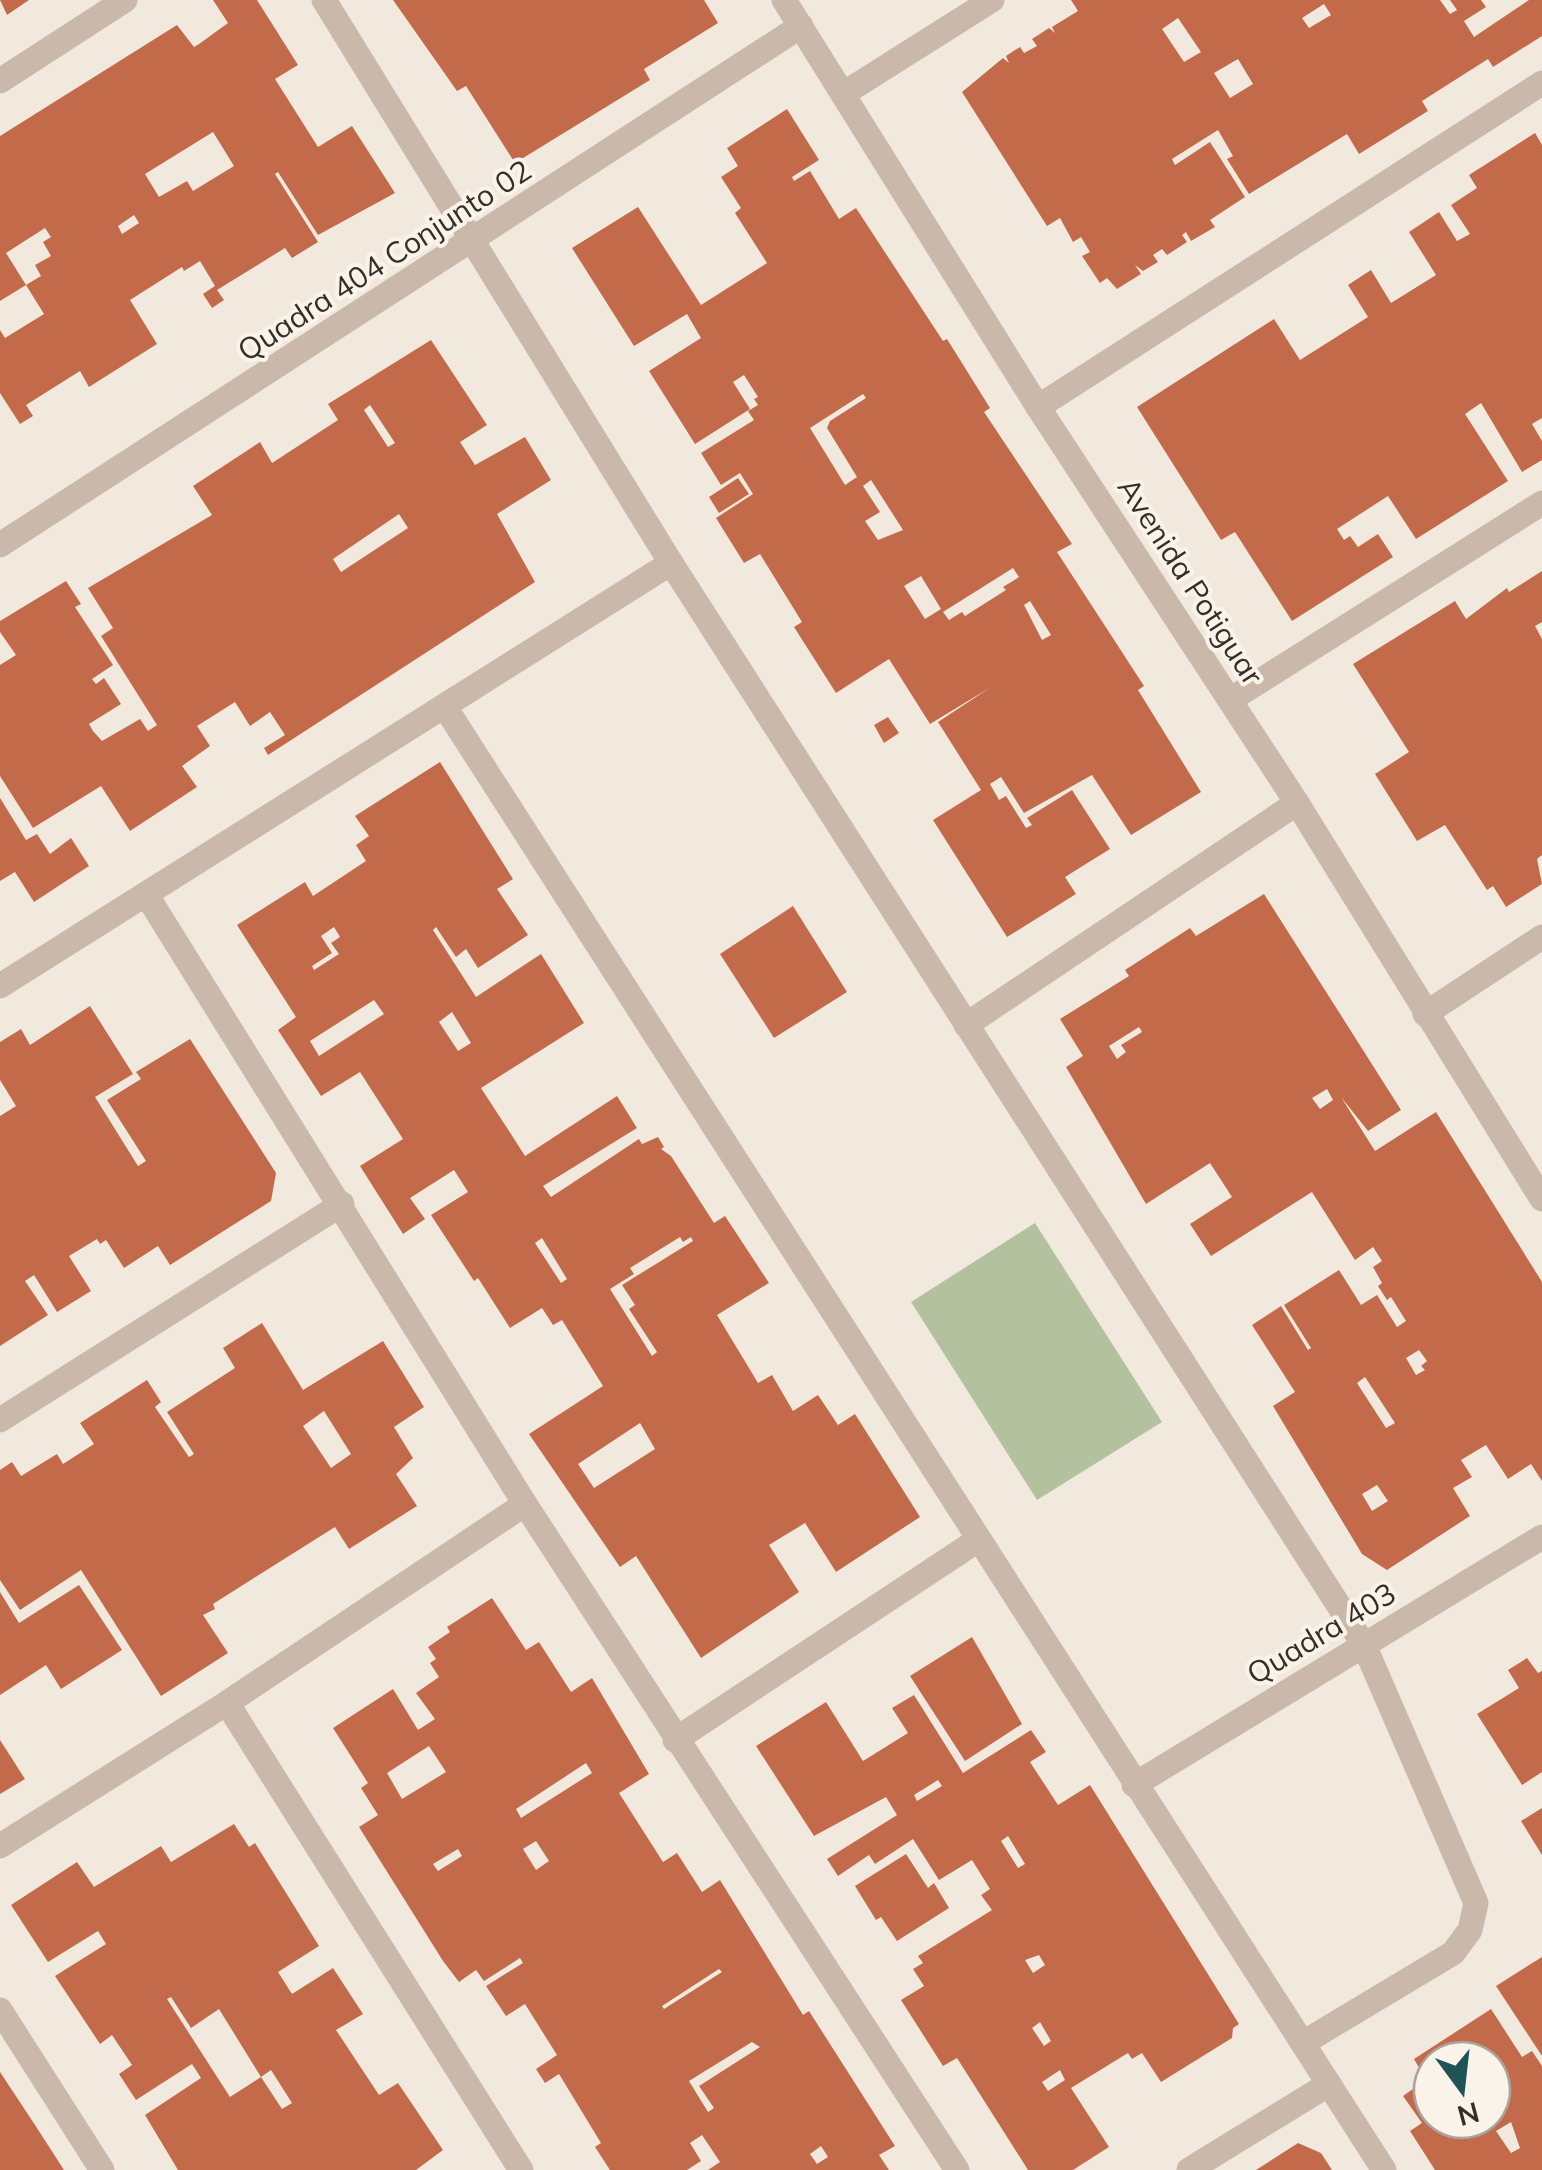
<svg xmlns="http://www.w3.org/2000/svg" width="1542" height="2170" font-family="Mulish,sans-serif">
<rect width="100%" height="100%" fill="#f2e9de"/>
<polygon fill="#b4c19e" points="1035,1223 1162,1422 1037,1500 911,1302"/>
<g fill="#c36a4b" fill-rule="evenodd">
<polygon points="0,0 29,0 7,15"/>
<path d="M213,0H257L298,65L275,79L318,147L352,126L395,193L318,235L278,172L275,174L318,242L292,258L285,248L217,290L224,300L212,308L203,294L215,286L200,261L184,271L182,267L130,300L157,344L89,387L80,371L26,405L33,416L20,424L0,393V330L5,338L44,314L26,285L41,276L35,265L51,256L43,242L51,237L45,228L6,253L26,285L0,301V136L177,25L194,47L199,44L228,23ZM213,132L234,166L193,191L187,181L159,197L145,174ZM134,215L139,223L122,234L118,226Z"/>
<polygon points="393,0 704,0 718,23 644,69 650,80 515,163 466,86 457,91"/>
<path d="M1071,0H1440L1450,14L1457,10L1450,0H1481L1486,7L1464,21L1474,37L1529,0H1542V36L1493,67L1488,59L1422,101L1428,111L1359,154L1347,134L1249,194L1227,159L1233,156L1218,130L1172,159L1175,165L1210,142L1245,197L1210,220L1215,227L1191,241L1186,232L1182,235L1187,242L1167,255L1162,249L1153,255L1158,262L1143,271L1135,265L1141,274L1117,289L1107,278L1100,283L1082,256L1090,252L1081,237L1073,242L1060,218L1047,226L962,92L1003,58L1009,63L1006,56L1015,50L1020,47L1024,53L1037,46L1032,39L1049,28L1055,33L1052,27L1078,11ZM1324,4L1331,15L1309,28L1302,18ZM1178,18L1201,52L1184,62L1162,29ZM1238,59L1253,84L1230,98L1214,73Z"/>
<path d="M787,109L819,160L792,177L794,181L810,171L839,219L856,208L943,341L947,339L990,408L984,412L1072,544L1057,552L1144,686L1138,690L1201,792L1131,835L1092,775L1024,813L1001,777L990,784L999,800L1006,796L1026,828L1032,825L1027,818L1072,790L1110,849L1065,877L1076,894L1007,937L933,820L981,790L938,722L991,687L930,724L889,659L836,693L794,627L802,622L760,554L744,563L716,518L753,494L740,473L721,485L701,453L754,420L748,411L758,405L754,399L758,397L744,375L733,382L750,409L695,444L649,371L701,338L687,314L634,346L572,248L638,207L701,305L767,263L735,213L741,208L721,177L738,166L727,148ZM863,394L866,398L830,421L827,428L857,477L845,485L810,428ZM871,480L903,530L878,540L865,521L880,512L863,486ZM1013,568L1019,577L1003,587L1006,590L965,616L962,612L949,620L943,612ZM921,576L941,609L925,619L904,586ZM1030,601L1051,635L1042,640L1024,605Z"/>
<polygon points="1535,133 1542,145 1542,418 1532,424 1542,441 1542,460 1522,472 1481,403 1465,414 1508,481 1416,539 1388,496 1337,529 1344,540 1350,536 1358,547 1378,534 1393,557 1292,621 1235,532 1221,540 1137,407 1274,319 1300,360 1368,317 1348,285 1371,270 1391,303 1436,275 1409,232 1439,212 1457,241 1470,234 1451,205 1477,188 1469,175"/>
<path d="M431,340L487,425L460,442L475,465L525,437L551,480L497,514L535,582L268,755L264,748L285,735L270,712L250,726L235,702L197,726L210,746L182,766L197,787L130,831L101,786L33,828L0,776V665L16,655L0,632V621L66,581L81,604L75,607L113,665L92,679L96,684L104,678L121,704L89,724L93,731L102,741L140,719L148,731L157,725L101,636L113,628L88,588L212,515L193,486L260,442L272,463L338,420L328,404ZM370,405L395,443L388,447L364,410ZM399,514L408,528L341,572L333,559Z"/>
<polygon points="738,478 749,494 719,513 709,497"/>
<polygon points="1542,571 1542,622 1535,626 1542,639 1542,855 1537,859 1542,884 1506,907 1493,886 1487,890 1445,825 1417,841 1375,774 1409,752 1353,664 1455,601 1466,619 1507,588 1509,592"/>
<polygon points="888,717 899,733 884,743 874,725"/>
<path d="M440,762L513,879L497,889L528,935L478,968L466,949L456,957L436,927L433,930L476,997L541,954L584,1023L481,1088L509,1131L525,1156L617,1096L637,1128L543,1186L551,1197L639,1139L642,1144L658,1137L664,1147L661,1149L671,1156L714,1223L725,1216L769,1283L717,1315L758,1383L772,1375L793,1411L818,1395L838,1425L855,1414L920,1517L836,1572L805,1523L769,1545L799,1592L701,1658L636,1556L620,1567L529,1434L603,1386L562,1320L553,1325L542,1308L510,1328L478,1278L474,1281L431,1215L468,1192L454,1170L410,1198L425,1219L403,1234L360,1166L403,1139L360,1072L321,1096L278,1030L296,1017L237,925L305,882L313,896L366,861L356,845L369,836L355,816ZM334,927L340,937L331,943L339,954L314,970L312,966L332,953L321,936ZM374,1000L384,1014L319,1056L310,1041ZM452,1012L471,1043L458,1051L439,1022ZM680,1237L683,1242L691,1237L693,1241L622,1285L635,1305L629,1309L657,1352L652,1356L610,1289L634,1274L630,1268ZM542,1238L567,1279L561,1283L535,1243ZM640,1423L655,1449L594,1488L578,1464Z"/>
<polygon points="0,798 26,840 37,834 50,854 71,838 89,866 34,902 15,872 0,881"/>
<path d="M1264,894L1401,1110L1368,1131L1341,1097L1375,1151L1436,1112L1542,1282V1481L1531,1464L1508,1479L1486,1445L1461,1460L1472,1477L1453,1488L1470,1516L1387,1570L1362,1554L1273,1406L1295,1392L1252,1325L1281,1306L1308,1350L1311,1348L1284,1305L1339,1270L1361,1305L1377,1295L1397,1327L1406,1321L1391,1297L1387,1300L1378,1286L1382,1283L1373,1267L1382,1261L1373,1247L1355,1260L1312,1192L1211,1256L1190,1224L1232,1197L1210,1163L1146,1204L1066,1067L1083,1056L1060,1019L1129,976L1125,970L1190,928L1196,936ZM1139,1027L1142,1032L1121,1045L1126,1052L1117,1059L1109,1046ZM1327,1089L1333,1100L1320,1109L1312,1098ZM1419,1350L1427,1361L1421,1366L1425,1370L1416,1375L1406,1358ZM1365,1377L1395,1423L1386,1428L1357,1383ZM1377,1485L1388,1501L1372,1511L1362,1494Z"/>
<polygon points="793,906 847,992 774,1038 720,954"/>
<polygon points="90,1006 133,1074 95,1097 138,1166 146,1161 107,1100 141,1079 136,1072 190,1039 276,1173 271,1201 170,1265 158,1246 124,1268 106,1240 100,1244 97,1239 69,1256 91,1291 57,1312 34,1275 25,1281 48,1315 0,1346 0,1116 16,1106 0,1080 0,1042 21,1029 30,1045"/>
<path d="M262,1323L303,1390L383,1341L424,1407L394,1427L413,1458L396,1474L417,1506L349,1549L335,1527L213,1604L215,1609L203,1615L228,1653L161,1696L81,1570L20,1610L0,1580V1470L12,1462L21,1476L57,1454L63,1464L94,1444L80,1423L147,1380L161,1402L155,1407L189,1457L194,1454L167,1412L235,1368L223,1348ZM324,1411L351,1454L331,1468L303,1426Z"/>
<polygon points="79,1585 122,1650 61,1689 46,1665 0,1695 0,1592 19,1623"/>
<path d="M492,1598L526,1650L539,1642L571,1692L592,1678L649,1774L619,1793L663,1862L677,1853L702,1892L720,1880L803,2015L809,2011L895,2146L879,2155L889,2170H708L720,2162L702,2135L690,2143L701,2161L687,2170H610L595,2147L601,2143L559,2074L545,2083L536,2069L557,2055L525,2004L506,2016L486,1986L523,1963L520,1958L484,1981L476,1970L459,1982L443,1961L359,1827L378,1815L361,1788L368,1783L333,1728L393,1689L418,1730L435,1719L416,1693L439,1677L430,1663L436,1659L428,1647L450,1632L447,1627ZM429,1746L446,1772L402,1799L387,1773ZM586,1763L592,1773L521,1818L516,1809ZM536,1841L549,1861L536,1870L523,1849ZM458,1849L462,1856L438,1871L433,1864ZM719,1969L722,1972L664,2009L662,2006ZM752,2042L760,2047L699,2086L714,2108L708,2112L689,2081ZM821,2146L828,2157L817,2164L810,2154Z"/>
<polygon points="972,1637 1022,1724 965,1761 910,1676"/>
<polygon points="1527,1658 1538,1673 1542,1671 1542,1772 1522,1785 1477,1714 1519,1688 1508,1670"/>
<path d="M914,1695L963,1773L1031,1730L1046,1752L1030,1762L1058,1805L1090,1785L1239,2024L1233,2028L1232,2038L1161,2082L1142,2053L1132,2059L1128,2053L1071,2088L1109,2147L1073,2170H1028L957,2058L943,2066L901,2000L924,1986L913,1969L923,1963L918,1956L992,1910L981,1895L990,1889L972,1860L939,1880L913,1839L875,1864L869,1855L838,1876L827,1859L897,1815L886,1797L814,1836L756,1746L826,1702L863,1761L908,1733L892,1708ZM938,1780L942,1786L917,1801L914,1795ZM1008,1836L1025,1864L1018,1868L1001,1841ZM1039,1955L1045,1965L1033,1973L1025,1960ZM1040,2022L1051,2041L1044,2046L1032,2028ZM1060,2070L1065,2080L1048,2091L1042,2082Z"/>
<polygon points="0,1740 25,1779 0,1794"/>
<polygon points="1542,1808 1542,1855 1521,1821"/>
<path d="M234,1824L249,1847L255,1843L319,1946L278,1972L292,1994L333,1968L363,2014L336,2030L379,2095L398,2083L443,2150L416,2170H178L145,2115L201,2078L192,2064L136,2100L119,2074L132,2065L112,2035L100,2044L55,1976L106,1944L98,1931L48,1962L11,1905L77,1862L94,1887L161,1846L171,1862ZM171,1997L191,2028L219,2009L261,2077L271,2070L292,2103L282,2109L261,2077L230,2097L167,1999Z"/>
<polygon points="906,1854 928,1888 934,1883 949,1908 897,1941 881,1917 876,1920 855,1886"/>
<polygon points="1542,1957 1542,2056 1496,1986"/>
<path d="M1491,2009L1522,2057L1532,2051L1542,2066V2170H1435L1410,2131L1422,2123L1403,2096L1420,2084L1422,2073L1414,2059ZM1432,2060H1492V2120H1432ZM1511,2122L1520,2148L1511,2153L1496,2131Z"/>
<polygon points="0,2072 35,2125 64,2170 0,2170"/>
<polygon points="1298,2143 1321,2153 1332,2170 1256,2170"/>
</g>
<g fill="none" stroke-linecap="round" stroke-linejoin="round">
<g stroke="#cab9aa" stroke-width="25">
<polyline points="324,0 671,563 1364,1645 1476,1903 1470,1930 1453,1953 1303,2043"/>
<polyline points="0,81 125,0"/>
<polyline points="843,94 992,0"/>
<polyline points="1038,407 1542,83"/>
<polyline points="1230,700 1542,503"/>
<polyline points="445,707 1384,2170"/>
<polyline points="146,894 525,1504 957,2170"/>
<polyline points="0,986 671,563"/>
<polyline points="1425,1014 1542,937"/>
<polyline points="966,1025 1297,803"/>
<polyline points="0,1420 342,1204"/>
<polyline points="227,1703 521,2170"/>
<polyline points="675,1740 978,1540"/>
<polyline points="1134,1785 1542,1537"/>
<polyline points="0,1846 227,1703 525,1504"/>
<polyline points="0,2010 102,2170"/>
<polyline points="1189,2170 1329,2084"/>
</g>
<g stroke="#cab9aa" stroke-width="25">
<polyline points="784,0 1038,407 1297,803 1542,1199"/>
<polyline points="0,545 801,26"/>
</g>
</g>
<g text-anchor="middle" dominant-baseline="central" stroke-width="8" stroke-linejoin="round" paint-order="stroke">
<g font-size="30" fill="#372e29" stroke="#f9f3ea">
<text transform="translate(384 260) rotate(-33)">Quadra 404 Conjunto 02</text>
<text transform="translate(1191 581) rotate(57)">Avenida Potiguar</text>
<text transform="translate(1321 1633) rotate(-31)">Quadra 403</text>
</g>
</g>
<g transform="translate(1462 2090) rotate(165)"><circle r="48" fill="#f9f3ea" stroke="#aba49d" stroke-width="2.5"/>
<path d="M0-8L18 38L0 25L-18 38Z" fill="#1f5358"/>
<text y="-15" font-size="28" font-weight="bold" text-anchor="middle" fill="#372e29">N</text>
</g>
</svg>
